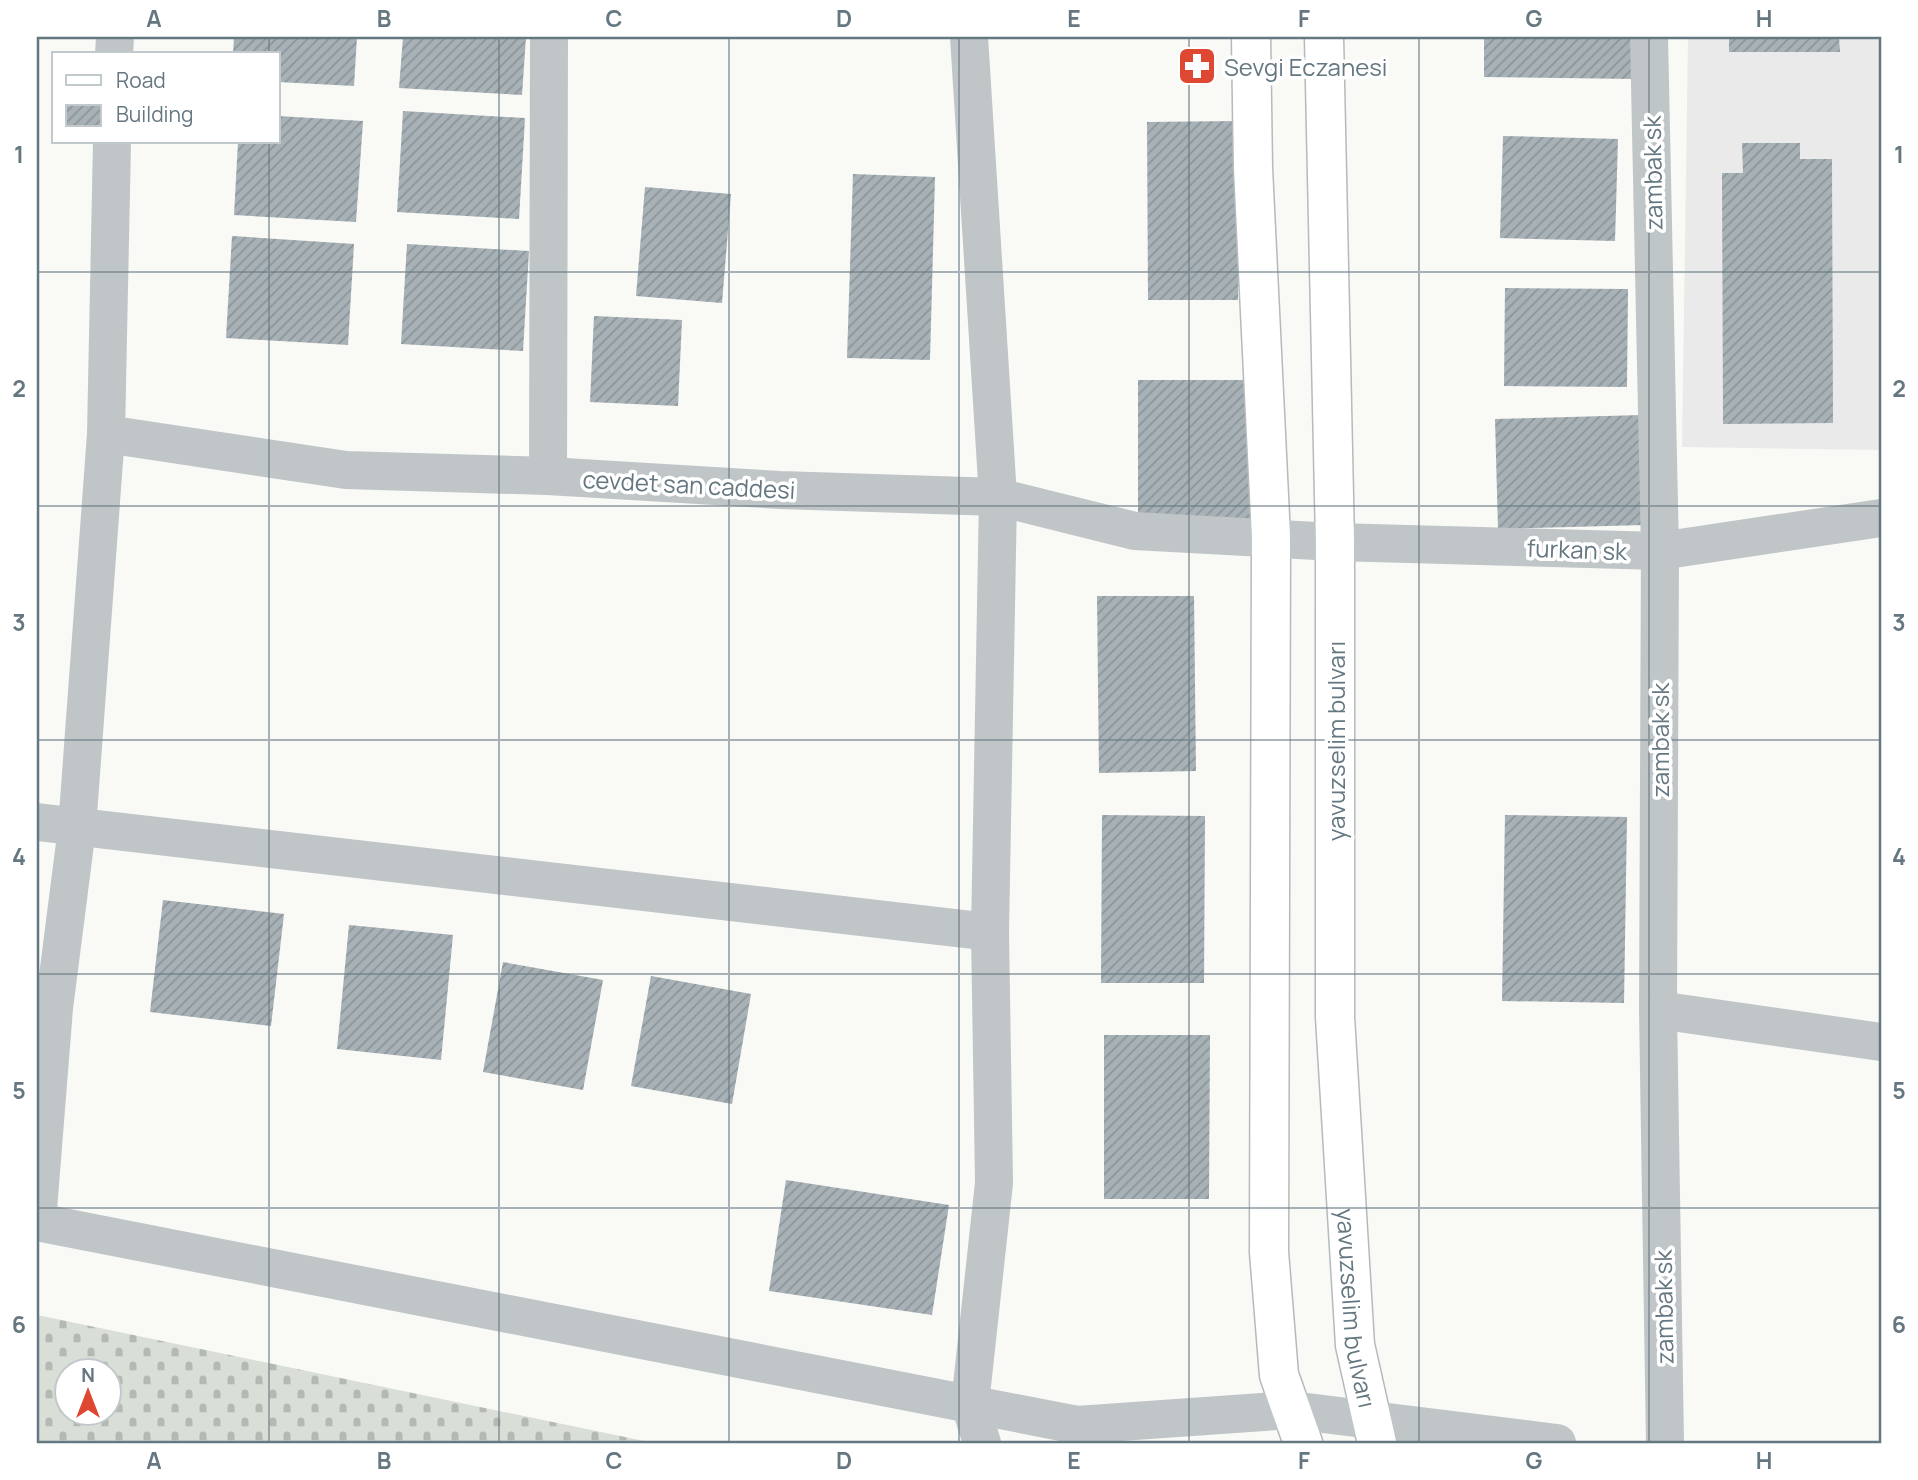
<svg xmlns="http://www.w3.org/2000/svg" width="1918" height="1480" font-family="Manrope,sans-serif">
<defs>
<pattern id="cemetery-stones" width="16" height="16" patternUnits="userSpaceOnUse" patternTransform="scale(1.75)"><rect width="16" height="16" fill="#d9ded6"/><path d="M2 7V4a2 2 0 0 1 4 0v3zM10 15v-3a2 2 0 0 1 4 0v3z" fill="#b4b9b3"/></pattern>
<pattern id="building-hatch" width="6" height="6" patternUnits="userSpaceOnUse" patternTransform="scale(1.75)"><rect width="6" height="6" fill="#a7b1b6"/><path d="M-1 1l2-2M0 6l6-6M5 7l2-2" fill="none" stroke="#8c9599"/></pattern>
</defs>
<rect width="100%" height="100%" fill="#f9f9f6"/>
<polygon fill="#eaeaea" points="1688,37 1881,37 1881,450 1682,447"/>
<path fill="url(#cemetery-stones)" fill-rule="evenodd" d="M37,1315L654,1443H37ZM66,1372H108V1414H66Z"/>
<g fill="url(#building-hatch)">
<polygon points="234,37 357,37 354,86 278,82 278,54 233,54"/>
<polygon points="403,37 526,37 522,95 399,88"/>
<polygon points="1484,37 1633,37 1633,79 1484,77"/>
<polygon points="1729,37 1839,37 1840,52 1729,52"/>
<polygon points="403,111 525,118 519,219 397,212"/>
<polygon points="278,116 363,121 356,222 234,215 238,142 278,142"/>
<polygon points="1238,121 1238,300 1148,300 1147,122"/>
<polygon points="1503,136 1618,139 1615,241 1500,238"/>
<polygon points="1742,143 1800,143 1800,159 1832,159 1833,423 1723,424 1722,173 1743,173"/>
<polygon points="853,174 935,177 930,360 847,358"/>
<polygon points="645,187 731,194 722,303 636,296"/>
<polygon points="232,236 354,244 348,345 226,338"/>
<polygon points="407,244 529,251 523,351 401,344"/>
<polygon points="1505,288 1628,289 1627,387 1504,386"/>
<polygon points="594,316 682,320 678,406 590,402"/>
<rect x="1138" y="380" width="115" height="140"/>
<polygon points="1642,415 1644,525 1498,529 1495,419"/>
<polygon points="1097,596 1194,596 1196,771 1099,773"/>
<polygon points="1102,815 1205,816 1204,983 1101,983"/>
<polygon points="1505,815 1627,817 1624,1003 1502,1001"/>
<polygon points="163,900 284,914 271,1026 150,1012"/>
<polygon points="349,925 453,935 441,1060 337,1049"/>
<polygon points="503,962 603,980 583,1090 483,1072"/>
<polygon points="651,976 751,994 732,1104 631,1086"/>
<polygon points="1104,1035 1210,1035 1209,1199 1104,1199"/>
<polygon points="786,1180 949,1205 932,1315 769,1291"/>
</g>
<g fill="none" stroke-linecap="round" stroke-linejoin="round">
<defs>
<g id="major">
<polyline points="1251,37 1253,168 1271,537 1269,1252 1279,1375 1303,1443"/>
<path id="s1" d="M1324,37L1335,542V1017L1355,1345L1377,1443"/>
</g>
</defs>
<use href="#major" stroke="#b4babd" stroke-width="41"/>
<g stroke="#c0c5c8" stroke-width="38">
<polyline points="969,37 998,497 990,932 994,1183 970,1404 982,1443"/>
<polyline points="1649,37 1660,551 1658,1010 1665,1443"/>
<polyline points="114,54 115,37"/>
<polyline points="106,434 346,470 548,476 780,490 998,497 1135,531 1335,542 1660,551 1881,518"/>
<polyline points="548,476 549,37"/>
<polyline points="37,822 990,932"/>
<polyline points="1658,1010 1881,1042"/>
<polyline points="37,1222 1077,1425 1291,1410 1557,1443"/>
<polyline points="37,1222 54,1008 77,828 106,434 112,142"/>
</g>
<use href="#major" stroke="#fff" stroke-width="38"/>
</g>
<path fill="none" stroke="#657780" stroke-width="2" stroke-opacity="0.55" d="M269,37V54M499,37V1443M729,37V1443M959,37V1443M1189,37V1443M1419,37V1443M1649,37V1443M269,142V1443M37,272H1881M37,506H1881M37,740H1881M37,974H1881M37,1208H1881"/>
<defs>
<symbol id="pharmacy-square" viewBox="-11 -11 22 22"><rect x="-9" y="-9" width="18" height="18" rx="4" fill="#de4732" stroke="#fff"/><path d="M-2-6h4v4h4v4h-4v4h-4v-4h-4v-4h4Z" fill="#fff"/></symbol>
</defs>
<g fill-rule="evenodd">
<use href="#pharmacy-square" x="1175" y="44" width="44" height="44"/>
</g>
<g text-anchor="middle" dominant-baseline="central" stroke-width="7" stroke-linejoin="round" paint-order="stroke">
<g font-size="24" fill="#657780" stroke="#fff" text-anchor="start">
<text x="1224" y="66">Sevgi Eczanesi</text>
</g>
<g font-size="24" fill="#657780" stroke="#fff">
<text transform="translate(1652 173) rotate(-91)">zambak sk</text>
<text transform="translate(689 484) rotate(3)">cevdet san caddesi</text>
<text transform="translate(1577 549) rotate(2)">furkan sk</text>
<text transform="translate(1659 740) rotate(-90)">zambak sk</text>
<text transform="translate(1335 741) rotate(-90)">yavuzselim bulvarı</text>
<text stroke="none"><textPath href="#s1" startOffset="1272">yavuzselim bulvarı</textPath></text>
<text transform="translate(1663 1307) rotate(-91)">zambak sk</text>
</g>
</g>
<rect width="1918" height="1480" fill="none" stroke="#ffffff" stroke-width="77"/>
<rect x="52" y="52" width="228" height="91" fill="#ffffff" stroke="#c1c9cc" stroke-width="2"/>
<rect x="66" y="75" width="35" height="10" fill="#ffffff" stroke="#c1c9cc" stroke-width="2"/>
<text x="116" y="88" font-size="21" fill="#657780">Road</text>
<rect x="66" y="105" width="35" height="21" fill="url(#building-hatch)" stroke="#c1c9cc" stroke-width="2"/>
<text x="116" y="122" font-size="21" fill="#657780">Building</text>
<g transform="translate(88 1392)"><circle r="33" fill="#ffffff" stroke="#c1c9cc" stroke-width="2"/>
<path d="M0-5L12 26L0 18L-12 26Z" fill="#de4732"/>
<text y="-10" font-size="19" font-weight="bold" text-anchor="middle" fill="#657780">N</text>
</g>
<rect x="38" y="38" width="1842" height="1404" fill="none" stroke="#657780" stroke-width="2.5"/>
<g font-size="23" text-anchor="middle" font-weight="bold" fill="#657780">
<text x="154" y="27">A</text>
<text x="384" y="27">B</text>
<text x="614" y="27">C</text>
<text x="844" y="27">D</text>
<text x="1074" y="27">E</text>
<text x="1304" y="27">F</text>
<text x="1534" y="27">G</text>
<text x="1764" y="27">H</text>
<text x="19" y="163">1</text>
<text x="1899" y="163">1</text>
<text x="19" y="397">2</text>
<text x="1899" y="397">2</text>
<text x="19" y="631">3</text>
<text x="1899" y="631">3</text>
<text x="19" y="865">4</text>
<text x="1899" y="865">4</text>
<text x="19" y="1099">5</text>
<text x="1899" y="1099">5</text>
<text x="19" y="1333">6</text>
<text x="1899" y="1333">6</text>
<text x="154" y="1469">A</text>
<text x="384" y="1469">B</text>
<text x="614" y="1469">C</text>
<text x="844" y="1469">D</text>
<text x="1074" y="1469">E</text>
<text x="1304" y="1469">F</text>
<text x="1534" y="1469">G</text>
<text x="1764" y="1469">H</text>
</g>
</svg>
